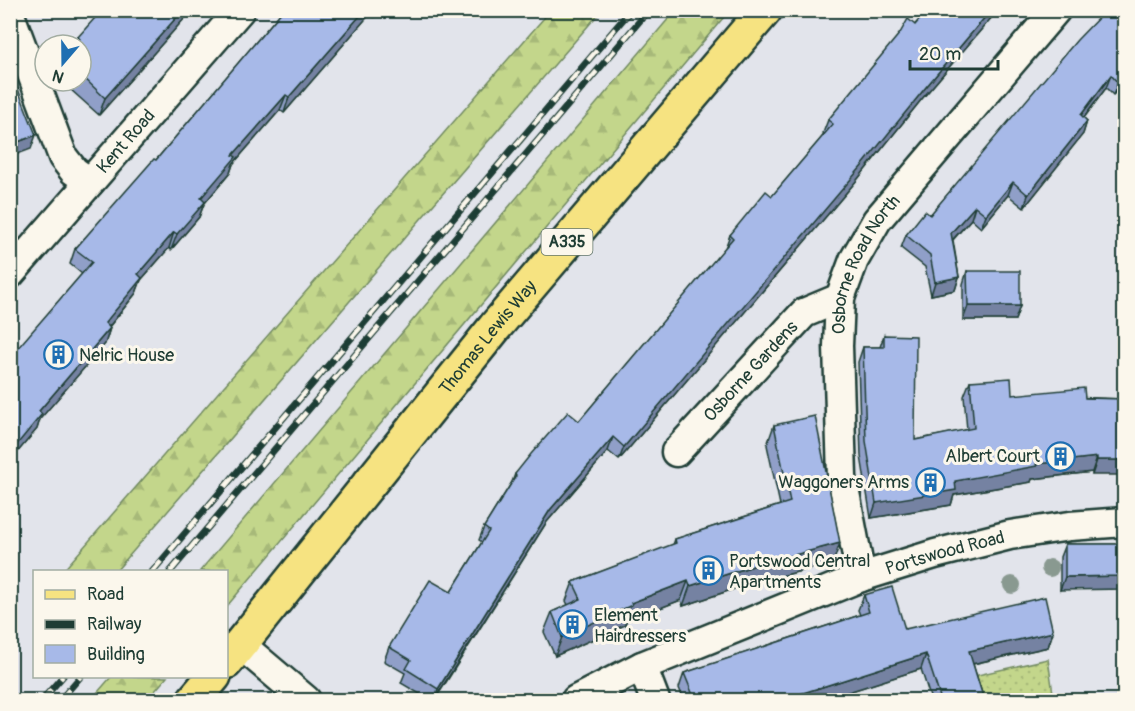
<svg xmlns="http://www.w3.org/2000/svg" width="1135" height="711" font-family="Pangolin,sans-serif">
<defs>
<pattern id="grass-dots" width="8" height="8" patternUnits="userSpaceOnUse" patternTransform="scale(1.5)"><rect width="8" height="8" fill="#c3d68b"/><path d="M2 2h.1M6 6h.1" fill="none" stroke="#a7b979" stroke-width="1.8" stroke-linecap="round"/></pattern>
<pattern id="forest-firs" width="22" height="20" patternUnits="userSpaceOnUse" patternTransform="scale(1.5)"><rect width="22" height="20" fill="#c3d68b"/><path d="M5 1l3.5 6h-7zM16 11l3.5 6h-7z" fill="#a7b979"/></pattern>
</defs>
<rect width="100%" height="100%" fill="#e2e4eb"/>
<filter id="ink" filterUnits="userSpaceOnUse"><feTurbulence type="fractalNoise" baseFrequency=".0167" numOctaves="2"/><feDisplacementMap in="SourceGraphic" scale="12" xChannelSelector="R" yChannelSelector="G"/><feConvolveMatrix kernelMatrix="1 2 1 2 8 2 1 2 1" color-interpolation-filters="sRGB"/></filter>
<g filter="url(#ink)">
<polygon fill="url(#grass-dots)" stroke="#718a60" stroke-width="1.5" points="1048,659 1054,700 977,700 969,677"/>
<g fill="url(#forest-firs)" stroke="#718a60" stroke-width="1.5">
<polygon points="550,11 601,11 116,571 63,571"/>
<polygon points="675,11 729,11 227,606 226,572 200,571"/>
<polygon points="111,677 111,676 167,677 147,700 91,700"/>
</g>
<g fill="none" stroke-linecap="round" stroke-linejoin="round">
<defs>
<g id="minor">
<polyline points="10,15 63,157 74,171 90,182"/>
<path id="s1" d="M10,274L240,10"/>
<path id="s2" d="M676,452L804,313L840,298"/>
<path id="s3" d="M861,577L842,477L838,346L840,298L854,260L877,220L1056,10"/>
<polyline points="241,645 306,700"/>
<polyline points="642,666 655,700"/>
<path id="s4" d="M576,700L642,666L861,577L935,554L1010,535L1070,526L1124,522"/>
</g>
<g id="major">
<path id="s5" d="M226,662L495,327L765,10"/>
<polyline points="194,700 214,676"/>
</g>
</defs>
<use href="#minor" stroke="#1f3d34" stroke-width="33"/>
<use href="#major" stroke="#1f3d34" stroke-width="38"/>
<use href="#minor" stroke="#fbf7ec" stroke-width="28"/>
<use href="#major" stroke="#f6e381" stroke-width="33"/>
<defs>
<g id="rail">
<polyline points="152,572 631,10"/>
<polyline points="170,572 649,10"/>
<polyline points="42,700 63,676"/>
<polyline points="60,700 81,676"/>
</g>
</defs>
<use href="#rail" stroke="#1f3d34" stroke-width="7"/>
<use href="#rail" stroke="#fbf7ec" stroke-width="4.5" stroke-dasharray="14" stroke-linecap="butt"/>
</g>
<g fill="#899990">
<circle cx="1050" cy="568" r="9"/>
<circle cx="1012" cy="585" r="9"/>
</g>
<g fill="#909fc8" stroke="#1f3d34" stroke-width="1.5">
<polygon points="192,10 99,115 70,89 72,84 69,81 81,81 81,45 75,45 78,37"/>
<polygon points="283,10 380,10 374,17 370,14 284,113 280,110 233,164 230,173 204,204 199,217 171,250 169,248 141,280 136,293 109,327 110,328 105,344 40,419 37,429 10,461 11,357 82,274 70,264 75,249 156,160"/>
<polygon points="928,10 998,10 921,100 857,180 619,460 608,451 546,523 435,700 430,700 401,683 405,673 384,661 389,647 451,592 482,542 479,540 484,527 512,482 515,474 579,421 725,248 730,235 772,196 824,135 823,133 828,120"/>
<polygon points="1104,10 1125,10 1125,82 1113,95 1106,88 1084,118 1087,121 1083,134 1024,208 1008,195 981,228 971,219 953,240 959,277 955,290 931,295 925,267 901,248 906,235 930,215 1103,14"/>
<polygon points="967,271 1020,306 1015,320 963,320 963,284"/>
<polygon points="884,335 915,440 967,430 964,396 970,381 1012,395 1125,399 1092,475 1092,472 1032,479 1031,482 954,495 951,505 871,518 861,456 858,362 863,347 880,347"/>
<polygon points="774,425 833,563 749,584 683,606 681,600 626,621 625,625 555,656 544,632 552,612 568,605 566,601 573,582 673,545 675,539 780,505 767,445"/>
<polygon points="1065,544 1125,544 1060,590 1060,557"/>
<polygon points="864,595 905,629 1053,632 1048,647 973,664 984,700 931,700 921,669 823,700 684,700 679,688 684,673 860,615 858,610"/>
</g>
<g fill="#7582a2" stroke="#1f3d34" stroke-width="1.5">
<polygon points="183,10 192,10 99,115 105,98"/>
<polygon points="365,10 371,10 370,14 284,113 289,97"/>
<polygon points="991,10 998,10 921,100 857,180 619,460 624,447 926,87"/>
<polygon points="1111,75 1106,88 1076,128 1081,115"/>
<polygon points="1125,75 1125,82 1113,95 1118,83"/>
<polygon points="286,95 280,110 233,164 230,173 204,204 199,217 171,250 177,234 201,198 233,155"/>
<polygon points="1087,121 1083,134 1024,208 1028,195"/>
<polygon points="36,135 31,149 10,157 10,145"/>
<polygon points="1013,182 1008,195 981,228 986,215"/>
<polygon points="975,206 971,219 947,246 951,233"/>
<polygon points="174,232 169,248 141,280 136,293 99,339 105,323 138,274"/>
<polygon points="959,277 955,290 931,295 935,282"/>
<polygon points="968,306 1020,306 1015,320 963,320"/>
<polygon points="110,328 105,344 40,419 37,429 10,461 10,457 14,448 39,411"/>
<polygon points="613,437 608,451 546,523 434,700 438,689 550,510"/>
<polygon points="1097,457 1092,472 1032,479 1031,482 954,495 951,505 871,518 876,503 955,481 1036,464"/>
<polygon points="1097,460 1125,460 1125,475 1092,475"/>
<polygon points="840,543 833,563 749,584 683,606 690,586 756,565"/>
<polygon points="1125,576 1125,589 1060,590 1065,577"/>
<polygon points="688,581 681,600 626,621 625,625 555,656 562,637 631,603"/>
<polygon points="1053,632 1048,647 963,666 969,651"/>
<polygon points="926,654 921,669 823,700 781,700"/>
</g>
<g fill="#a7b9e8" stroke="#1f3d34" stroke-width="1.5">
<polygon points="102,10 183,10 105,98 81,75 81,45 75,45 80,39 78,37"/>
<polygon points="283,10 365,10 289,97 286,95 233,155 236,157 201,198 205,202 177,234 174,232 138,274 142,278 105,323 110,328 39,411 42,414 14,448 10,445 10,357 92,262 75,249 154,159 156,160"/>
<polygon points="928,10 991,10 926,87 862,166 624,447 613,437 550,510 438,689 406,669 411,660 389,647 430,580 451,592 489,531 484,527 516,476 515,474 531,454 568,412 579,421 733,238 730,235 766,191 772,196 833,124 828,120 900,33 908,19 915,25"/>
<polygon points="1106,10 1125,10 1125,75 1118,83 1111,75 1081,115 1087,121 1028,195 1013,182 986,215 975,206 951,233 959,277 935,282 930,255 906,235 925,211 930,215 1077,40"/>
<polygon points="10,69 36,135 10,145"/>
<polygon points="967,271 1020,271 1020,306 968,306"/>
<polygon points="884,335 916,336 915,440 974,428 970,381 1011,378 1012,395 1084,388 1085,398 1125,399 1125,460 1097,460 1097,457 1036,464 1037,466 955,481 956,490 876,503 866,441 863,347 884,347"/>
<polygon points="815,416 840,543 756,565 690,586 688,581 631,603 632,605 562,637 552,612 581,599 573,582 676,543 675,539 790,502 774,425"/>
<polygon points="1065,544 1125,544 1125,576 1065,577"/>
<polygon points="892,587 905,629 1045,597 1053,632 969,651 984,700 941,700 926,654 781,700 695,700 684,673 869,612 864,595"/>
</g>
</g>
<defs>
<symbol id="building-ring" viewBox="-11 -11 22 22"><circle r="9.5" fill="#fbf7ec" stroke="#1f6fb2" stroke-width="1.5"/><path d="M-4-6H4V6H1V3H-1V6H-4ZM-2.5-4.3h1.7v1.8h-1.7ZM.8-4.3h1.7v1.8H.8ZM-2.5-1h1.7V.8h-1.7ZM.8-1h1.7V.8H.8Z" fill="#1f6fb2"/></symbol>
</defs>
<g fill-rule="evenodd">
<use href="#building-ring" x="42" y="338" width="33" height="33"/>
<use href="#building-ring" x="1044" y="440" width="33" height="33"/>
<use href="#building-ring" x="914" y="466" width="33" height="33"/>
<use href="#building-ring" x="692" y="554" width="33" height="33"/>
<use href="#building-ring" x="556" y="608" width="33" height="33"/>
</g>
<g text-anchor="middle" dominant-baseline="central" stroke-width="6" stroke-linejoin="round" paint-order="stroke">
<rect fill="#fbf7ec" stroke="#61756b" stroke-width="1.5" x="541.5" y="229" width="51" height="26" rx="4.5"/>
<g font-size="16" font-weight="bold" fill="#1f3d34">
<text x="567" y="242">A335</text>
</g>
<g font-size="18" fill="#1f3d34" stroke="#fbf7ec">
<text stroke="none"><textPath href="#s1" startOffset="176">Kent Road</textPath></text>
<text stroke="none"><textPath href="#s3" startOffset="321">Osborne Road North</textPath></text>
<text stroke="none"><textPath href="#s5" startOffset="417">Thomas Lewis Way</textPath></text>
<text stroke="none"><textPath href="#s2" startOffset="110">Osborne Gardens</textPath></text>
<text stroke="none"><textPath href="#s4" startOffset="398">Portswood Road</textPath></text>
</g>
<g font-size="18" fill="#1f3d34" stroke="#fbf7ec" text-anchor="start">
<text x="79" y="355">Nelric House</text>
<text x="1040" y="456" text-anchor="end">Albert Court</text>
<text x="909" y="482" text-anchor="end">Waggoners Arms</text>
<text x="729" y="561">Portswood Central<tspan x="729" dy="21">Apartments</tspan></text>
<text x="594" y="615">Element<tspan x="594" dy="21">Hairdressers</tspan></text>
</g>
</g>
<rect width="1135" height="711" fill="none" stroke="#fbf7ec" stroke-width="36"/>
<rect x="18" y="18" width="1099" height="675" fill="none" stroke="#1f3d34" stroke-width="2" filter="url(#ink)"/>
<rect x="33" y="570" width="195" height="108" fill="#fbf7ec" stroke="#a3ada2" stroke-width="1.5"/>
<rect x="45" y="590" width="30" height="9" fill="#f6e381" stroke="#a3ada2" stroke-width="1.5"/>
<text x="87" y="600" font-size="18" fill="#1f3d34">Road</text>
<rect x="45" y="620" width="30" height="9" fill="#1f3d34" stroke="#a3ada2" stroke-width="1.5"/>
<text x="87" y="630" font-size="18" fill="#1f3d34">Railway</text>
<rect x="45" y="645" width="30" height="18" fill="#a7b9e8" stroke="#a3ada2" stroke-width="1.5"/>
<text x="87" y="660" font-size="18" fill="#1f3d34">Building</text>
<g transform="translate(63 63) rotate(200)"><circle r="28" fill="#fbf7ec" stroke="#a3ada2" stroke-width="1.5"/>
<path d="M0-4.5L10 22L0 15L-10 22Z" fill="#1f6fb2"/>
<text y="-9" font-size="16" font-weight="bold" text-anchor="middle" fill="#1f3d34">N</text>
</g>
<path d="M910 60v9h88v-9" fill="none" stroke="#1f3d34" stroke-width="3"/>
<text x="919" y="60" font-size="18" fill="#1f3d34" stroke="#fbf7ec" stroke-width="4.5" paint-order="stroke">20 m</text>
</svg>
